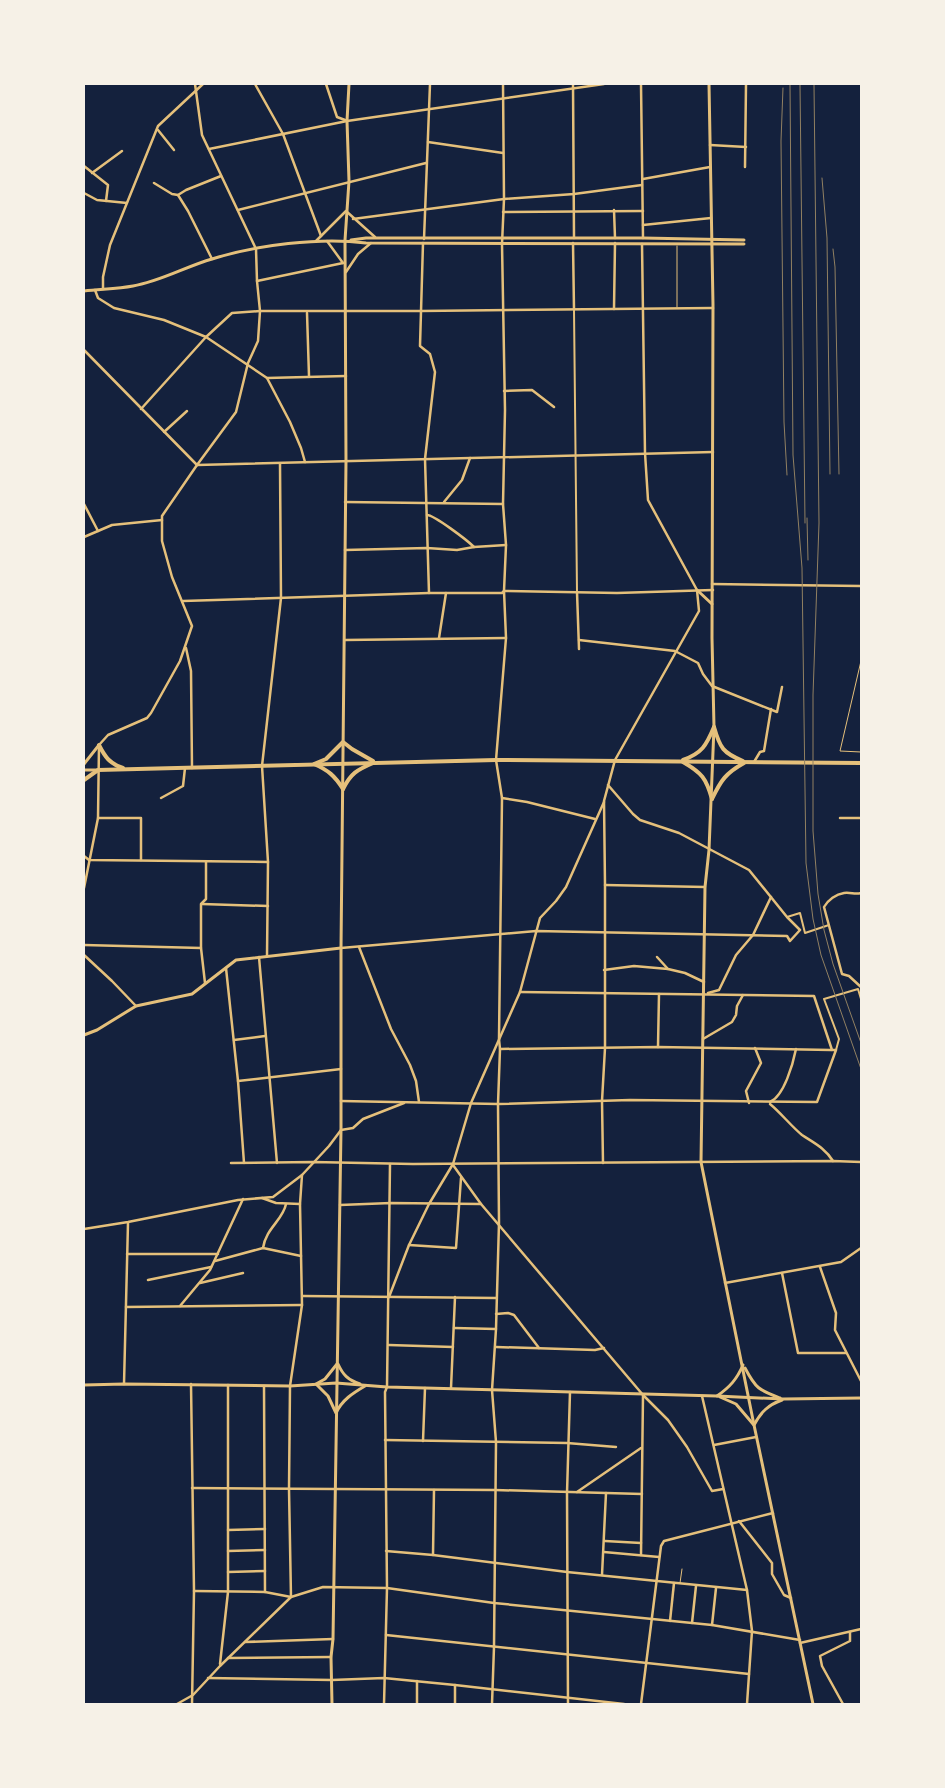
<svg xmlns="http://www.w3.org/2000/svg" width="945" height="1788" font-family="Overpass,sans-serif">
<rect width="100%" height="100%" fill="#14213d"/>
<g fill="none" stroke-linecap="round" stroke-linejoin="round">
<g stroke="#e5c07b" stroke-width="1">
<polyline points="677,246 677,307"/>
<polyline points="861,661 840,751 861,752"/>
<polyline points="680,1583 682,1569"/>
</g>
<g stroke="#e5c07b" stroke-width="2">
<polyline points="574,310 577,592"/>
<polyline points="787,917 800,913 805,933 829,925"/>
<polyline points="836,1050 839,1039 824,999 858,989 861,999"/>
</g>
<g stroke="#e5c07b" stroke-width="2.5">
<polyline points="195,84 202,135 256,249 257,281 260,311 258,341 248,363 236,412 197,465"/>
<polyline points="255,84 283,134 321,236"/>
<polyline points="326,84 337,117 345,120"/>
<polyline points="573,84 574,238"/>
<polyline points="641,84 643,238"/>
<polyline points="158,130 174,150"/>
<polyline points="428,142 503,153"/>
<polyline points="710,145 746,147"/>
<polyline points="209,149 347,121 604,84"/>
<polyline points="84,166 108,185 106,201"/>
<polyline points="745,167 746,84"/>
<polyline points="92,173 122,151"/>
<polyline points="643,179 710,167"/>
<polyline points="154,183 172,194 178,195 188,211 212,259"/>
<polyline points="84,193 97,200 127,203"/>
<polyline points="178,195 186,190 221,176"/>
<polyline points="238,210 426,163"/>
<polyline points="614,210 615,238"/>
<polyline points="503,212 643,211"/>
<polyline points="353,219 504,199 574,194 642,185"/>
<polyline points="643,225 711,218"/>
<polyline points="424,239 430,84"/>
<polyline points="316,241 346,211 375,237"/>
<polyline points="327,241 343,263"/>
<polyline points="423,243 420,346 430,354 435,372 425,459 429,593"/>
<polyline points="573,243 574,309"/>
<polyline points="346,272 358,254 371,243"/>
<polyline points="257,281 343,263"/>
<polyline points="103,289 103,277 110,245 158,126 203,84"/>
<polyline points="95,290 98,298 114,308 164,320 206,337 267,378 290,422 301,448 305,462"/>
<polyline points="614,309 615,243"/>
<polyline points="307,313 309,376"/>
<polyline points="84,350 197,465 162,516 162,541 172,577 192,626 180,661 151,713 147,718 108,735 99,745 98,818 84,888"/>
<polyline points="267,378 346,376"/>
<polyline points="504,391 532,390 554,407"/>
<polyline points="141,409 206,337 232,313 260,311 421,311 713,308"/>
<polyline points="164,432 187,411"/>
<polyline points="197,465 713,452"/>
<polyline points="345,502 503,504"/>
<polyline points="444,502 462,480 470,458"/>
<polyline points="84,504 98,531"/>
<path d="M427,515C434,515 467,540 474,547"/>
<polyline points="84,537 112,525 162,520"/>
<polyline points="345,550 427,548 457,550 474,547 506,545"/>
<polyline points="712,584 861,586"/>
<polyline points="577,592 579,649"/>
<polyline points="183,601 429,593 502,593 504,591 617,593 713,590"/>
<polyline points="439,638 446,593"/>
<polyline points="345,640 506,638"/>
<polyline points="579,640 675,651 698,663 703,674 712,686 777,712 782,687"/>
<polyline points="186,648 191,671 192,768"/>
<polyline points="754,762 760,752 764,751 771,709"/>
<polyline points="161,798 183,786 185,768"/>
<polyline points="502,798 527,802 595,819"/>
<polyline points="98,818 141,818 141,860"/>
<polyline points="840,818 861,818"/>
<polyline points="84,856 89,860 268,862"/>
<polyline points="605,885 705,887"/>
<path d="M861,893C855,895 851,892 844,893C836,894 828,900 824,907L842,974L849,976L861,987"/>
<polyline points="202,904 268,906"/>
<polyline points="84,945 201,948"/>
<polyline points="359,947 391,1029 410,1065 416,1081 419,1102"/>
<polyline points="341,948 536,931 787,936 790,941 800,930 787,917 749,870 679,833 640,820 633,814 608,785"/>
<polyline points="84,955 112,981 136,1006"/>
<polyline points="267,956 268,862 262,766 281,598 280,464"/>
<polyline points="259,957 277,1163"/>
<polyline points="657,957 668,969 685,973 704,982"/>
<polyline points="226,968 238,1081 244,1163"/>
<polyline points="604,970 634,966 668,969"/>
<polyline points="205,983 201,948 201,904 206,899 206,862"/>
<polyline points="708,993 719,990 736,955 753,935 771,897"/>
<polyline points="703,1039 732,1022 736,1015 737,1006 743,995"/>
<polyline points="234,1040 265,1036"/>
<polyline points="658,1047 659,994"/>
<polyline points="500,1049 658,1047 831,1050"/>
<polyline points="238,1081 341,1069"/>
<polyline points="341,1101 498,1104 630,1100 817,1102 836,1050 832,1050 814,996 520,992"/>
<path d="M770,1102C784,1096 793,1064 796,1049"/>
<polyline points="749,1103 746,1091 761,1063 755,1048"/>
<path d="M770,1104C781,1113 791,1126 802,1135C814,1143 825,1148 833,1161"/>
<polyline points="231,1163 313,1162 413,1164 833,1161 861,1162"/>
<polyline points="603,1163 602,1101 605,1048 605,885 604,801 615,760 699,611 697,590 648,500 645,453 642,244"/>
<polyline points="453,1165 481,1204 643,1395 668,1420 687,1447 712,1491 723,1489"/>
<polyline points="262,1198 276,1203 300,1204"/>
<polyline points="340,1205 391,1203 481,1204"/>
<polyline points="84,1229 128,1222 238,1200 273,1197 302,1175 329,1146 341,1130 353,1128 363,1119 404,1103"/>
<polyline points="409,1245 456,1248 461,1178"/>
<path d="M263,1248C266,1228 283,1220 286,1204"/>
<polyline points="127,1254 218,1254"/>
<polyline points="215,1261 263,1248 301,1256"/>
<polyline points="820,1267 836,1313 835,1330 861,1381"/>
<polyline points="782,1273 798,1353 846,1353"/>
<polyline points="148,1280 211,1267"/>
<polyline points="200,1283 243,1273"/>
<polyline points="725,1283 841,1262 861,1248"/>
<polyline points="303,1296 496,1298"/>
<polyline points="389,1297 409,1245 429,1204 453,1164 471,1103 520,992 540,918 556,901 566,887 604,802"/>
<polyline points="180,1306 210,1270 243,1199"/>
<polyline points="126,1307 302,1305"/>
<polyline points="496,1314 508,1313 514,1315 539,1348"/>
<polyline points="454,1328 496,1329"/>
<polyline points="389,1345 453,1347"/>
<polyline points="496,1347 595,1350 604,1348"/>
<polyline points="124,1384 128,1223"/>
<polyline points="191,1384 194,1591 192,1704"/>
<polyline points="264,1386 265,1592"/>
<polyline points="451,1388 455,1297"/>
<polyline points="702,1396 747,1590 752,1631 747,1704"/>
<polyline points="385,1440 567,1443 616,1447"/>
<polyline points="423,1441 425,1388"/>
<polyline points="714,1445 756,1437"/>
<polyline points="192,1488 495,1490 642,1494"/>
<polyline points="577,1492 641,1448"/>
<polyline points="739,1521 772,1563 772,1574 784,1595 791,1598"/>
<polyline points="228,1530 265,1529"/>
<polyline points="605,1541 641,1543"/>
<polyline points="228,1551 265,1550"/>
<polyline points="386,1551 433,1555 567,1572 747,1590"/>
<polyline points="604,1552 659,1557"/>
<polyline points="433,1555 434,1490"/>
<polyline points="641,1555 643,1395"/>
<polyline points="228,1572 265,1571"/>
<polyline points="602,1575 606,1493"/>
<polyline points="194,1591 265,1592 291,1597 289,1489 290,1386 302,1305 300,1204 302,1175"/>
<polyline points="670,1621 674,1583"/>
<polyline points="692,1623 696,1586"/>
<polyline points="712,1625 716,1588"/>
<polyline points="386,1635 749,1674"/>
<polyline points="245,1642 333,1639"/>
<polyline points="800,1643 861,1629"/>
<polyline points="228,1658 331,1657"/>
<polyline points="220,1664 228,1592 228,1385"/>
<polyline points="208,1678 332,1680 384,1678 455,1685 624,1704"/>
<polyline points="417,1681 417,1704"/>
<polyline points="177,1704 193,1695 220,1666 291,1597 323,1587 387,1588 494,1603 712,1625 800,1640"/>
<polyline points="384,1704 387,1588 385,1392 387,1387 390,1164"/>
<polyline points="455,1704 455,1685"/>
<polyline points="492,1704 494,1647 496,1442 492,1390 496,1329 499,1223 498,1104 500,1049 499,1039 502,798 496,760 506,638 504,591 506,545 503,504 505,410 502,244 504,199 503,84"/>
<polyline points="568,1704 567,1493 570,1392"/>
<polyline points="641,1704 661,1546 664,1541 773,1513"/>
<polyline points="843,1704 822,1666 820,1656 850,1641 850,1632"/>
</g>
<g stroke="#e5c07b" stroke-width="3">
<polyline points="709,84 713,305 712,638 714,727 709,850 705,887 701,1162 754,1425 813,1704"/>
<polyline points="351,240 366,238 643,238 744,240"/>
<path d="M84,291C100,289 117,289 133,286C159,282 187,266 212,259C256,245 320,237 366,243L744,244"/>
<polyline points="697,590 712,604"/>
<polyline points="84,764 99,745"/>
<polyline points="84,770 97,770"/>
<polyline points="84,1035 97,1030 136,1006 192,994 236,960 341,948"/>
<path d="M337,1364L325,1379L316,1384L328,1396L336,1413C342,1400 353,1393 365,1386"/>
<path d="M338,1364C343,1375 348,1380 360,1384"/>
<path d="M745,1368C756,1389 759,1390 780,1398"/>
<polyline points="84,1385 124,1384 290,1386 336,1383 387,1387 717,1396 783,1399 861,1398"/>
<path d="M717,1396C730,1387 737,1379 743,1365"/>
<polyline points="720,1397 736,1404 753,1424"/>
<path d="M754,1425C761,1412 768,1405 782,1400"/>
<polyline points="332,1704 331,1657 333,1639 341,1130 341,948 346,461 345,240 349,181 347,121 349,84"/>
</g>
<g stroke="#e5c07b" stroke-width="4">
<path d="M714,727C720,748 723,753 743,761"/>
<path d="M99,745C105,757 110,764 123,768"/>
<path d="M683,760C702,753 706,746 714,727"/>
<path d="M683,762C702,773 706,778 712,799"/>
<polyline points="84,780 98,770 496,760 861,763"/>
<path d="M343,789C335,776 328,770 314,764L326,759L343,742L352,749L373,761"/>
<path d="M343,789C351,773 357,770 373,763"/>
<path d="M712,799C721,780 726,773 744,763"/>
</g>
<g stroke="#918062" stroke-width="1">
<polyline points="790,84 793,455 802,568 806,863 813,919 821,955 861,1069"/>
<polyline points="800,84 805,523"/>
<polyline points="814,84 819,523 813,695 813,831 818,894 824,930 833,964 861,1043"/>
<polyline points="783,88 781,141 784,422 787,475"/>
<polyline points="822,178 827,238 830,474"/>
<polyline points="833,249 835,267 839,474"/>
<polyline points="807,518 808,560"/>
</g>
</g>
<rect width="945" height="1788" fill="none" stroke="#f6f1e7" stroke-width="170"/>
</svg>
